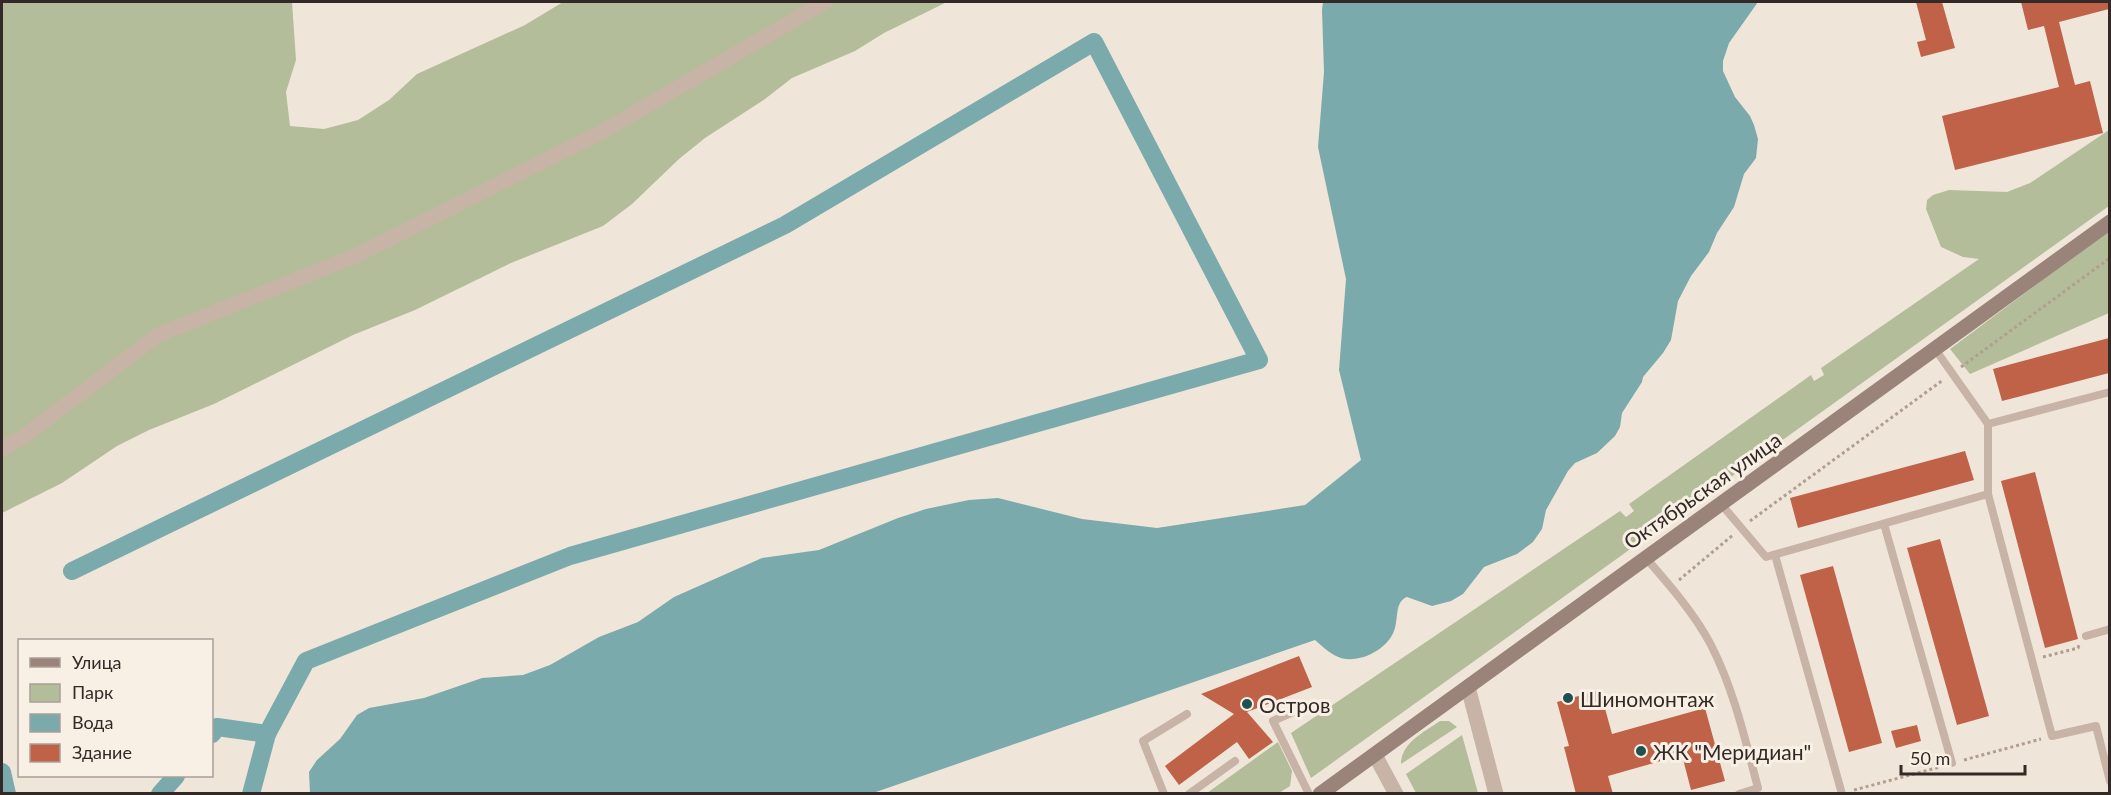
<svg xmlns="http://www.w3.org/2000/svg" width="2111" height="795" font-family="Lato,sans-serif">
<rect width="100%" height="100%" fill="#f0e5d9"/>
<g fill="#b3bd9a">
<polygon points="2,2 292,2 296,60 286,92 290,126 324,129 358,120 389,100 417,74 525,25 563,2 947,2 884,33 855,51 792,78 765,99 705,138 679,159 632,204 603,226 511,263 415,310 353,335 214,404 149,430 117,446 62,483 2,513"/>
<polygon points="2109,130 2109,206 1311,778 1291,733 1620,511 1626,517 1634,511 1629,504 1811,375 1814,381 1824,375 1821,368 1979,259 1963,257 1941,247 1926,209 1927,200 1933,195 1949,190 2007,192 2030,183"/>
<polygon points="2109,230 2109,313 1970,374 1950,349"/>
<path d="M1440,721H1449L1457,727L1401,764C1401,743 1424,732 1440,721Z"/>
<polygon points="1462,735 1478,793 1416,793 1406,774"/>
<polygon points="1278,742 1292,771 1290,786 1279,793 1207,793"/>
</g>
<path fill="#7aaaab" d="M1323,2H1758L1729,43L1723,61V71L1735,97L1750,116L1754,125L1758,139L1756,158L1744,174L1734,207L1717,233L1709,252L1691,276L1678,301L1671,340L1663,353L1643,377L1642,382L1622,413L1620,427L1615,436L1597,453L1575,463L1568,471L1546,510L1542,529L1533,542L1517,554L1484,567L1463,594L1451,601L1432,606L1407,597C1394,602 1399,619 1394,631C1387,651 1354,667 1334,655C1327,651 1321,645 1315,640L873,793H310L309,772L317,760L340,739L357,715L369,708L424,698L482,678L523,675L550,665L599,637L638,622L674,597L762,558L819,550L898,518L926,509L969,500L998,498L1082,519L1157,528L1305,505L1361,460L1339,370L1346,279L1318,147L1324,72L1322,10Z"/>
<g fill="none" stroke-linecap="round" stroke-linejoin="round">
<g stroke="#7aaaab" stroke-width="18">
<polyline points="72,571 785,225 1094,42 1259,360 570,556 306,661 267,734"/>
<polyline points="212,734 217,727 267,734 251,794"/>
<polyline points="2,772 7,794"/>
<polyline points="160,794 176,776"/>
</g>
</g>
<g fill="#bf6248">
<polygon points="1916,2 1942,2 1955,48 1921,57 1917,42 1926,40"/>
<polygon points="2021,2 2109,2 2109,9 2059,22 2075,85 2090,81 2103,133 1955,170 1942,116 2059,87 2044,26 2028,30"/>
<polygon points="2109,338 2109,373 2002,401 1993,369"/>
<polygon points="1965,451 1974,480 1798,528 1790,498"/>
<polygon points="2035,472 2078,639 2045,648 2001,481"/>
<polygon points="1940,539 1989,716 1957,725 1907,548"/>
<polygon points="1833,566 1882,743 1849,752 1800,575"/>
<polygon points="1299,656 1312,687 1247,712 1273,742 1249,759 1237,742 1179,785 1165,766 1234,714 1201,694"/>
<polygon points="1600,690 1612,734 1705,708 1725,781 1691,790 1682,755 1608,776 1613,794 1576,794 1564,747 1569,746 1557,702"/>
<polygon points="1917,725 1921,741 1896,748 1891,731"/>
</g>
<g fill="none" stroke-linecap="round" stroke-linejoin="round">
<g stroke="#b29e91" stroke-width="3" stroke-dasharray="3 3" stroke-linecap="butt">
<polyline points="1961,367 2110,258"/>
<polyline points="1750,521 1943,380"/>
<polyline points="1679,580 1733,535"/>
<polyline points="2043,657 2078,648 2079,645"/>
<polyline points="1964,760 2041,739"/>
<polyline points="1854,790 1940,767"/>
</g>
<g stroke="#c7b4a6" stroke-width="8">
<polyline points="1935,349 1988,424 1988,494 2052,736 2096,726 2110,781"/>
<polyline points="1988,424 2110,392"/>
<polyline points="1721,504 1766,557 1988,494"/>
<polyline points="1884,524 1952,763"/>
<polyline points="1775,555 1842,794"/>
<path d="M1645,557C1667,582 1695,614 1711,645C1734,690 1745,739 1758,788L1739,794"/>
<polyline points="2086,636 2110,629"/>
<polyline points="1306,706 1273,721 1309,794"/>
<polyline points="1164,794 1143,741 1187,714"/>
<polyline points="1189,794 1235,761"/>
</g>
<polyline stroke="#c7b4a6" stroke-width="15" points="2,449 23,437 158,335 355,256 600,133 825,2"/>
<g stroke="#c7b4a6" stroke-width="15">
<polyline points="1468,687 1496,794"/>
<polyline points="1375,755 1396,794"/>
</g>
<polyline stroke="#9a8378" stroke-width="15" points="1320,794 2110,222"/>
</g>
<g fill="#1f5052" stroke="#f8efe5" stroke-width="2">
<circle cx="1568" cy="698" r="6"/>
<circle cx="1247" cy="704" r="6"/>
<circle cx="1641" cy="751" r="6"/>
</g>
<g text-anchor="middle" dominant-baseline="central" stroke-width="6" stroke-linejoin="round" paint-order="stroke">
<g font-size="21" fill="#332a27" stroke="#f8efe5">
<text transform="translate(1702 490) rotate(-35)">Октябрьская улица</text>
</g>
<g font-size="21" fill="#332a27" stroke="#f8efe5" text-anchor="start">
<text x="1580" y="698">Шиномонтаж</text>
<text x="1259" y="704">Остров</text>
<text x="1653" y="751">ЖК "Меридиан"</text>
</g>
</g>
<rect width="2111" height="795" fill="none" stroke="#332a27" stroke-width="6"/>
<rect x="18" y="639" width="195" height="138" fill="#f8efe5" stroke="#a9a099" stroke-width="1.5"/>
<rect x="30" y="658" width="30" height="9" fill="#9a8378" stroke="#a9a099" stroke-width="1.5"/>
<text x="72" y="669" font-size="18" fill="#332a27">Улица</text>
<rect x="30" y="684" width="30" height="18" fill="#b3bd9a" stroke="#a9a099" stroke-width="1.5"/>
<text x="72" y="699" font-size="18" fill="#332a27">Парк</text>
<rect x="30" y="714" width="30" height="18" fill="#7aaaab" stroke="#a9a099" stroke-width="1.5"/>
<text x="72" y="729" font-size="18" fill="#332a27">Вода</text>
<rect x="30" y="744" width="30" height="18" fill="#bf6248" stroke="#a9a099" stroke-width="1.5"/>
<text x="72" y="759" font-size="18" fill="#332a27">Здание</text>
<path d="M1901 765v9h124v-9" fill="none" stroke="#332a27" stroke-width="3"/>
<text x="1910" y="765" font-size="18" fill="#332a27" stroke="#f8efe5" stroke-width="4.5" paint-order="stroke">50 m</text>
</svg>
